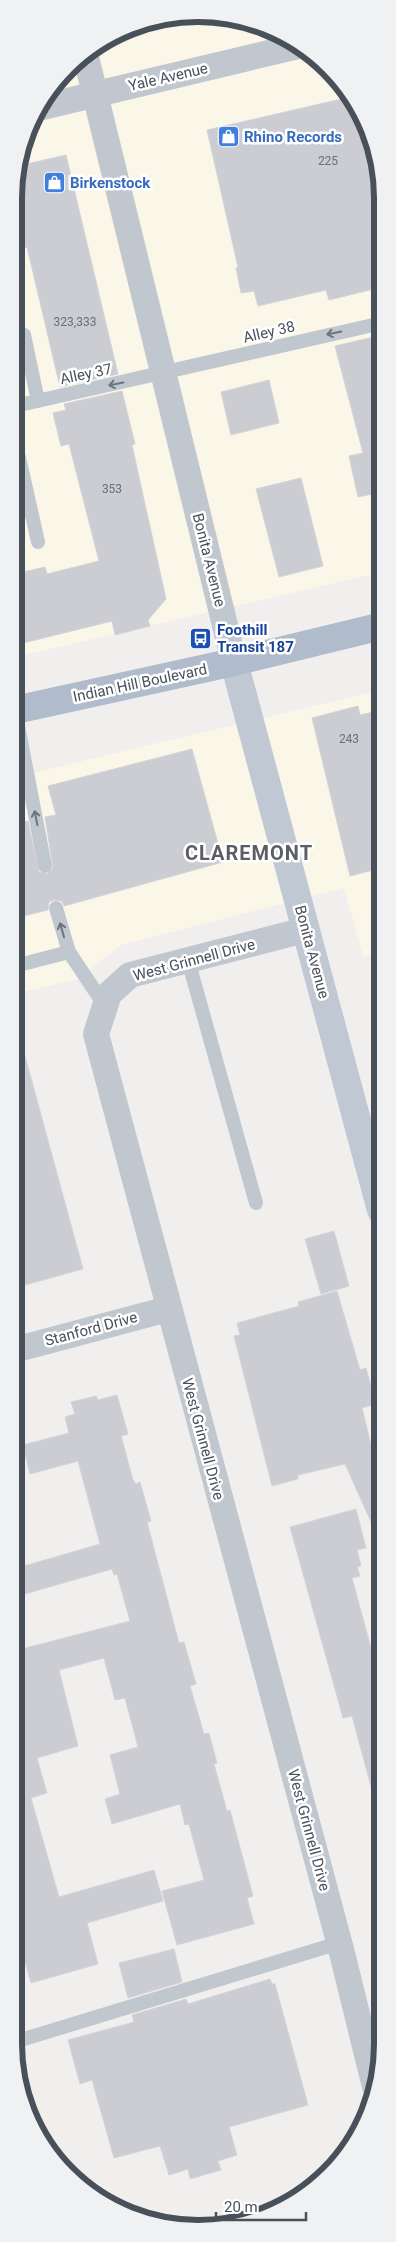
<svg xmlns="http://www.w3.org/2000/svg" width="396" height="2242" font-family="Roboto,sans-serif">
<rect width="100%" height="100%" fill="#f1eeee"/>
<g fill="#faf6e8">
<polygon points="222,15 279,33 328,68 363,117 382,186 382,572 15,657 15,174 38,106 86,52 150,20"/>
<polygon points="382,690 381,952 363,956 344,888 121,945 78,979 15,994 15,777"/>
</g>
<g fill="#cccdd2" stroke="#d3d4d9">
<polygon points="350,97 363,117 382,186 382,209 373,211 382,245 382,287 329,300 326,290 258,306 254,291 241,293 236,268 238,267 207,130"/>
<polygon points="66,155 118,374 60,387 27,247 15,250 15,174 18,166"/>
<polygon points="382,335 382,492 358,497 349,456 363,453 335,346"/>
<polygon points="269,380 279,423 231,435 221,392"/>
<polygon points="122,391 135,444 132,445 166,599 148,620 150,626 115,635 112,621 15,645 15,574 45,567 47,574 99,561 69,444 61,446 53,413 66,410 64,404"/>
<polygon points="301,478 323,566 279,577 256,489"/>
<polygon points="358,706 360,715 382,710 381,868 350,876 312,718"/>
<polygon points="192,749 223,862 64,906 62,901 54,900 49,902 48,910 15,918 15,824 28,821 39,872 47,874 53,868 45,817 56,815 48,786"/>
<polygon points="22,1045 83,1269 14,1288 15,1046"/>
<polygon points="334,1231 349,1286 321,1294 305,1239"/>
<polygon points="337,1291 360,1370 366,1368 376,1404 362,1408 376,1465 381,1463 381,1544 345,1464 298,1475 298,1479 272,1486 234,1336 240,1335 237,1323 299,1306 298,1302"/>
<polygon points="117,1395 128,1434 121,1436 133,1480 136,1484 140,1482 151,1521 147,1522 179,1643 184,1642 196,1684 190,1686 204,1734 209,1733 217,1763 214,1764 227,1811 230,1810 253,1896 247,1898 254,1924 177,1945 162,1891 204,1880 189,1824 185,1825 180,1804 112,1824 105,1799 120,1794 110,1755 138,1747 125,1698 115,1700 104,1658 59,1670 78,1746 37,1758 47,1793 31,1798 59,1897 154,1870 163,1901 87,1923 98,1964 31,1983 14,1922 14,1651 130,1621 117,1574 114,1575 112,1569 14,1597 14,1569 100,1544 78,1461 30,1474 23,1445 69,1433 65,1417 75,1414 71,1402 96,1396 98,1400"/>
<polygon points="356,1509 366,1548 357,1550 361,1566 357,1567 360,1576 352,1578 381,1685 381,1793 373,1794 352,1716 343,1718 290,1527"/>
<polygon points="174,1949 182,1982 128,1998 119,1963"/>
<polygon points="270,1979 272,1984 275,1984 308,2105 229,2127 237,2155 218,2161 221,2170 190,2179 188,2169 169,2175 160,2146 114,2158 92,2080 80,2084 68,2040 134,2022 132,2015 186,1999 188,2004"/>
</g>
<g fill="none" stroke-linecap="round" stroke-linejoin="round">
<g stroke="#c0c7cf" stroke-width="14">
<polyline points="15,336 24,335 38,401"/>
<polyline points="15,406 382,323"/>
<polyline points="23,475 38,542"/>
<polyline points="15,477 23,475 15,440"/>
<polyline points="15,710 45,866"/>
<polyline points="56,908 69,952 105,1006"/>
<polyline points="188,960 256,1203"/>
<polyline points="15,966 69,952"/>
<polyline points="14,2042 339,1943"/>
</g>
<g stroke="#c0c7cf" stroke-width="26">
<polyline points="85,53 234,662"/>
<polyline points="38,108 298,46"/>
<polyline points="305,930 130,975 109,994 96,1034 342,1953 375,2087"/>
<polyline points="14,1350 168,1309"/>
</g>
<polyline stroke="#c0c8d3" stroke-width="28" points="234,662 381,1210"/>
<polyline stroke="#b0bbcb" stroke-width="28" points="15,710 234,662 382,626"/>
</g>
<defs><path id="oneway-shaft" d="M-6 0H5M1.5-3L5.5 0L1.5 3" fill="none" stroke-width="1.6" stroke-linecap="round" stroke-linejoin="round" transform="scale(1.25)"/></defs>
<g stroke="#6c747d">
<use href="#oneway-shaft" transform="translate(334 333) rotate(168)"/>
<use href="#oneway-shaft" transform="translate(116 384) rotate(168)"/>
<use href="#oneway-shaft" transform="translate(36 818) rotate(-101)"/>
<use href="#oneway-shaft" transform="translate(62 930) rotate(-106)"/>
</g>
<defs>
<symbol id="shop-square" viewBox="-11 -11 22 22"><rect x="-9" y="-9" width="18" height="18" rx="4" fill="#3f7fe0" stroke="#fff"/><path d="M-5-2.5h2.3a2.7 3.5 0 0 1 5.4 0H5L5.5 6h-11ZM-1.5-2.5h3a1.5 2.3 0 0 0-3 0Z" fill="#fff"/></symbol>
<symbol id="bus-square" viewBox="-11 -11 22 22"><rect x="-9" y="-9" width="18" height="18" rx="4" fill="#1a4fb4" stroke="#fff"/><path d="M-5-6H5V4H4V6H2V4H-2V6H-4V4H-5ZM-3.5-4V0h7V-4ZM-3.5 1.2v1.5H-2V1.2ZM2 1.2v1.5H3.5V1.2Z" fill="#fff"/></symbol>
</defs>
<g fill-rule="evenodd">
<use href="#shop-square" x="216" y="124" width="25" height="25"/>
<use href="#shop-square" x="42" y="170" width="25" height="25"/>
<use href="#bus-square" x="188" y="626" width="25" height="25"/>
</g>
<g text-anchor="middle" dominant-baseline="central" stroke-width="5" stroke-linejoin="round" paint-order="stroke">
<g font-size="12" fill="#696f78">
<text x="328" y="161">225</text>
<text x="75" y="322">323,333</text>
<text x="112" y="489">353</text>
<text x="349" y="739">243</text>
</g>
<g font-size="15" fill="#48505a" stroke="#fff">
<text transform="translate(168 77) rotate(-13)">Yale Avenue</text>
<text transform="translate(269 332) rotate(-13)">Alley 38</text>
<text transform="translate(86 374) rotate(-12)">Alley 37</text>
<text transform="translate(209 560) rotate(76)">Bonita Avenue</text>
<text transform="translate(140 683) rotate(-12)">Indian Hill Boulevard</text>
<text transform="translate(312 952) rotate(75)">Bonita Avenue</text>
<text transform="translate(194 960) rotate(-15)">West Grinnell Drive</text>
<text transform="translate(91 1329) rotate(-15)">Stanford Drive</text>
<text transform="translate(203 1439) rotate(75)">West Grinnell Drive</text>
<text transform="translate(309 1830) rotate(75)">West Grinnell Drive</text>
</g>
<g font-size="15" font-weight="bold" fill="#366cbe" stroke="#fff" text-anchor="start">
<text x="244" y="137">Rhino Records</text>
<text x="70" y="183">Birkenstock</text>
</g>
<g font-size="15" font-weight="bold" fill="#164399" stroke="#fff" text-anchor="start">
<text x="217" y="630">Foothill<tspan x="217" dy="17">Transit 187</tspan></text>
</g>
<g font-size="20" font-weight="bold" letter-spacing="1" fill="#5b5e62" stroke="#fff">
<text x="249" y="853">CLAREMONT</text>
</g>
</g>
<path d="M0 0H396V2242H0ZM198 22H198A176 176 0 0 1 374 198V2044A176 176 0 0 1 198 2220H198A176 176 0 0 1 22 2044V198A176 176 0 0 1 198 22Z" fill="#f0f1f2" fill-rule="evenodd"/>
<path fill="none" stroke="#48505a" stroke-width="6" d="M198 22H198A176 176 0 0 1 374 198V2044A176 176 0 0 1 198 2220H198A176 176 0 0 1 22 2044V198A176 176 0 0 1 198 22Z"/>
<path d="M216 2212v8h90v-8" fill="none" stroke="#48505a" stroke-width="2.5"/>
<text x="224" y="2212" font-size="15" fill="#48505a" stroke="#ffffff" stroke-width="4" paint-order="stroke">20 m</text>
</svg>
